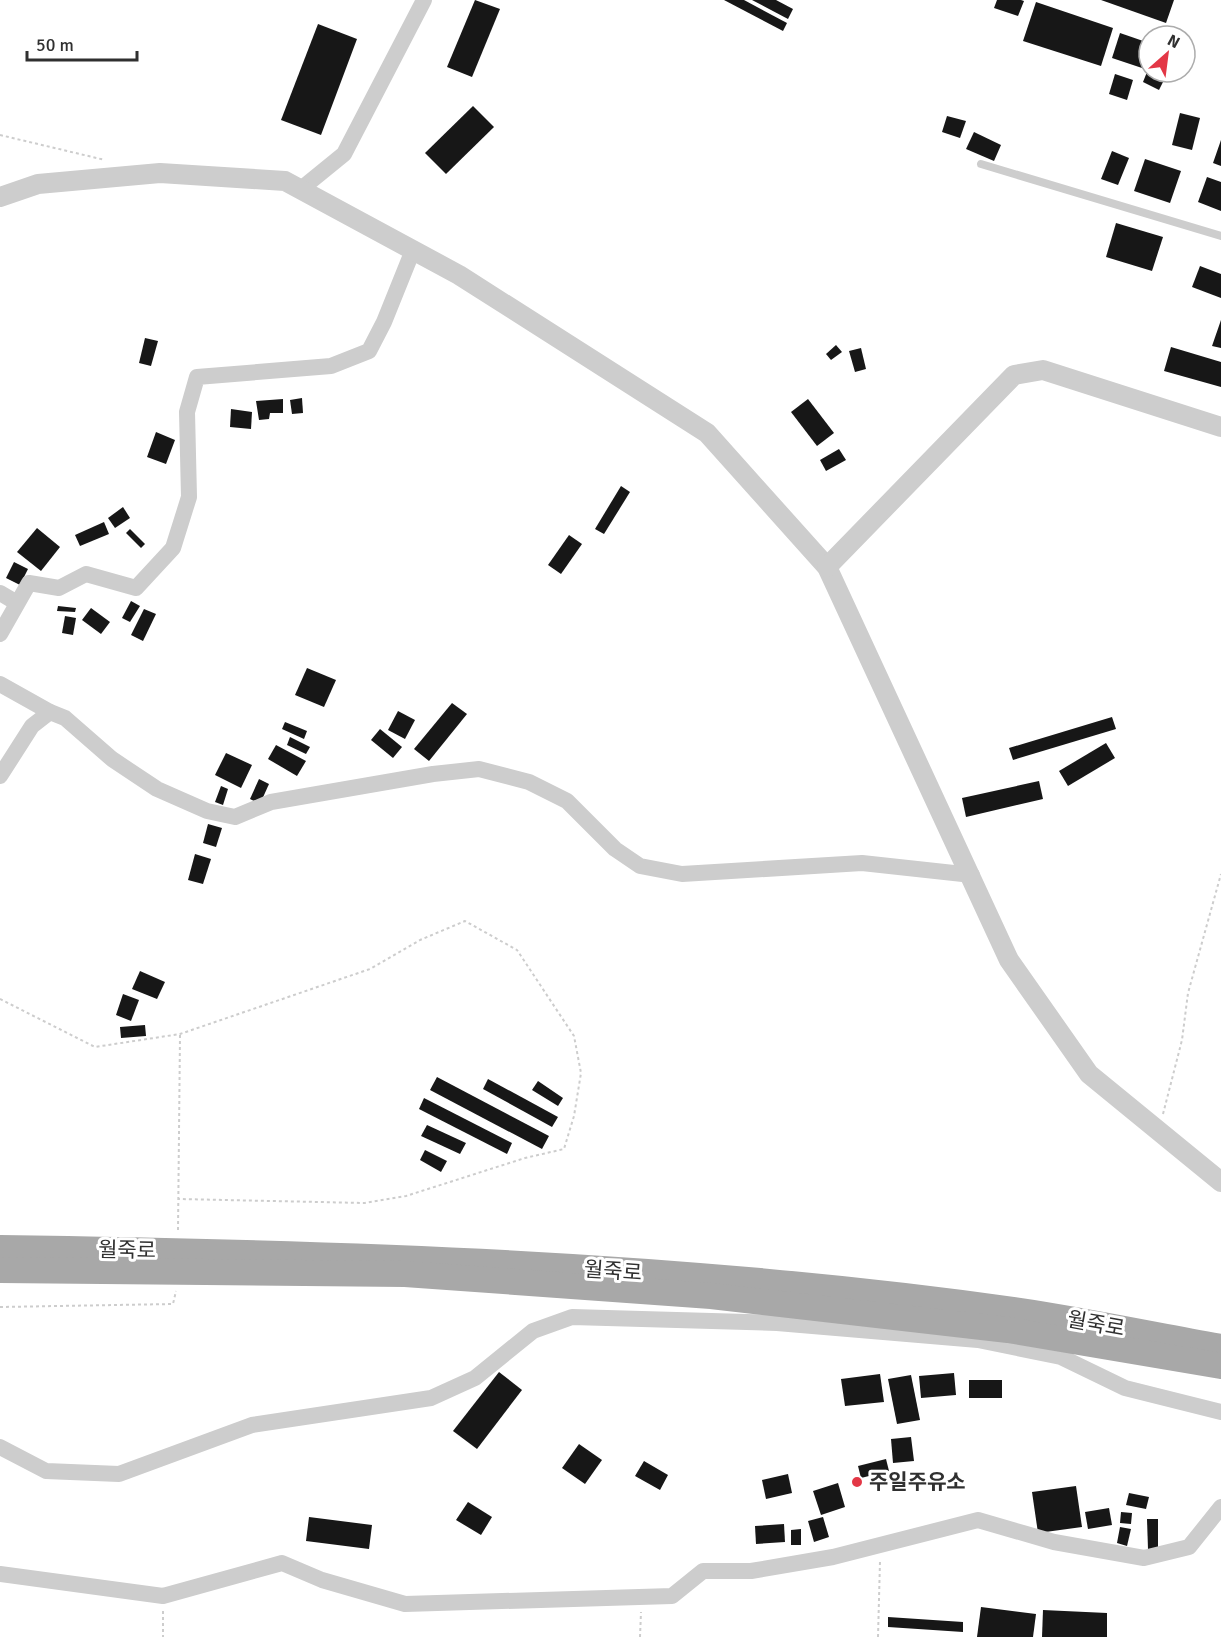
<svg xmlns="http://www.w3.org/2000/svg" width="1221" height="1637" font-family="Signika,'Noto Sans KR',sans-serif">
<rect width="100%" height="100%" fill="#fff"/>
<g fill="#171717">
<polygon points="475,0 500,9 472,77 447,67"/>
<polygon points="724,0 744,0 787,23 783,31"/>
<polygon points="752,0 776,0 793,9 788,19"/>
<polygon points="997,0 1021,0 1024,1 1018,16 994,8"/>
<polygon points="1101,0 1174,0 1166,23"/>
<polygon points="1036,2 1113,28 1101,66 1023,41"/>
<polygon points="318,24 357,39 321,135 281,120"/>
<polygon points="1120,33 1149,43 1145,69 1112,58"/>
<polygon points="1147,72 1165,78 1159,90 1143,82"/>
<polygon points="1115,74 1133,80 1127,100 1109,94"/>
<polygon points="473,106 494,127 446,174 425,153"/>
<polygon points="1180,113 1200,118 1192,150 1172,145"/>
<polygon points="947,116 966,121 960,138 942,132"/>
<polygon points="974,132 1001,145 994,161 966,149"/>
<polygon points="1221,140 1221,166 1213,163"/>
<polygon points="1112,151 1129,158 1118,185 1101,179"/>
<polygon points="1145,159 1181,171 1170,203 1134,191"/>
<polygon points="1207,177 1221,182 1221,211 1198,202"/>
<polygon points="1116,223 1163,237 1152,271 1106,257"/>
<polygon points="1200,266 1221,274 1221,298 1192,287"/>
<polygon points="1221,320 1221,348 1212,346"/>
<polygon points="145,338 158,341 151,366 139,363"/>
<polygon points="836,345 842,352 831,360 826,354"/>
<polygon points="1171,347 1221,362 1221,387 1164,371"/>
<polygon points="861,348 866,369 855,372 849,351"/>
<polygon points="302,398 303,413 292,414 290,400"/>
<polygon points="283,399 283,413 270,413 269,419 259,420 256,401"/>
<polygon points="808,399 834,433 817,446 791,412"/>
<polygon points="231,409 252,412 251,429 230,427"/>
<polygon points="156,432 175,440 166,464 147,457"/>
<polygon points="839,449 846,460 826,471 820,460"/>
<polygon points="621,486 630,492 604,534 595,529"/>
<polygon points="123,507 130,518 115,528 108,518"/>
<polygon points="104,522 109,534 80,546 75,535"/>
<polygon points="37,528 60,547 41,571 17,552"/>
<polygon points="130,529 145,544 141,548 126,533"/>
<polygon points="569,535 582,544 561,574 548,565"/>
<polygon points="14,562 28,569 20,585 6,578"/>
<polygon points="131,601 140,606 130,622 122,618"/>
<polygon points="58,606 76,608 75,612 57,611"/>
<polygon points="91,608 110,622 101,634 82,620"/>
<polygon points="144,609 156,614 143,641 131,635"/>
<polygon points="65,616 76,618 73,635 62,633"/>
<polygon points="307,668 336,680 324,707 295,695"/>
<polygon points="452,703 467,714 429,761 414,749"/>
<polygon points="398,711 415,720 405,739 388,730"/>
<polygon points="1112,717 1116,729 1013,760 1009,748"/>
<polygon points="285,722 307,731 304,739 282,729"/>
<polygon points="380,729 402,747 393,758 371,740"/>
<polygon points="290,737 310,747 306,754 287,745"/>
<polygon points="1106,743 1115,758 1068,786 1059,771"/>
<polygon points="276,745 306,761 297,776 268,759"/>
<polygon points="226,753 252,765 241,788 215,775"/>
<polygon points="259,779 269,784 260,804 250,799"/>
<polygon points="1039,781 1043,799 966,817 962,798"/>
<polygon points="221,786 228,789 223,805 215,802"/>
<polygon points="208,824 222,828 216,847 203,843"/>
<polygon points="195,854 211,859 203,884 188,880"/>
<polygon points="140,971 165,982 157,999 132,989"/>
<polygon points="123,994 139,1000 131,1021 116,1015"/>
<polygon points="145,1025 146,1036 121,1038 120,1027"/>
<polygon points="437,1077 549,1136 542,1149 430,1090"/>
<polygon points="488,1079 558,1117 552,1127 483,1089"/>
<polygon points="538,1081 563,1098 558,1106 532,1090"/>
<polygon points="424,1098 512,1143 507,1154 419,1109"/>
<polygon points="427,1125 466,1143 460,1154 421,1136"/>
<polygon points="425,1150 447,1161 441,1172 420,1160"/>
<polygon points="499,1372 522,1390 477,1449 453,1431"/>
<polygon points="954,1373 956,1395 921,1398 919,1376"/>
<polygon points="880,1374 884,1402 845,1406 841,1379"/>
<polygon points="911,1375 920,1420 897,1424 888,1379"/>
<rect x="969" y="1380" width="33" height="18"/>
<polygon points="911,1437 914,1461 893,1463 891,1439"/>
<polygon points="579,1444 602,1460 585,1484 562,1468"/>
<polygon points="886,1459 889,1471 861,1478 858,1466"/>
<polygon points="644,1461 668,1475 660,1490 635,1476"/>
<polygon points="788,1474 792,1493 766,1499 762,1480"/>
<polygon points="838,1483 845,1507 821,1515 813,1491"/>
<polygon points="1076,1486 1082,1527 1038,1533 1032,1492"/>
<polygon points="1129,1493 1149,1497 1146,1509 1126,1505"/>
<polygon points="468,1502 492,1517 481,1535 456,1520"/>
<polygon points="1109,1508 1112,1525 1088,1529 1085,1512"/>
<polygon points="1121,1512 1132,1513 1131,1524 1120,1523"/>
<polygon points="309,1517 372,1525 369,1549 306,1541"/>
<polygon points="823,1517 829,1537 814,1542 808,1521"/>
<polygon points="1147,1519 1158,1519 1158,1549 1148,1549"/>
<polygon points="784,1524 785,1542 756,1544 755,1526"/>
<polygon points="1120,1527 1131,1529 1127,1546 1117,1543"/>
<polygon points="801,1529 801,1545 791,1545 791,1530"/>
<polygon points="981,1607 1036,1614 1033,1637 977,1637"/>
<polygon points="1043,1610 1107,1613 1107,1637 1042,1637"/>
<polygon points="888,1617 963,1622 963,1632 888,1627"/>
</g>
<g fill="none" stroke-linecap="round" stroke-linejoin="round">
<g stroke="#cdcdcd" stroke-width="2" stroke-dasharray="3 3" stroke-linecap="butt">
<polyline points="0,135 105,160"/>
<polyline points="0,999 95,1047 180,1034 370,969 420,940 465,921 517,950 574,1036 581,1073 574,1116 564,1149 525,1158 406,1196 365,1203 178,1199"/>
<polyline points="1163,1114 1182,1040 1188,993 1221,874"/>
<polyline points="178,1230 180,1035"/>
<polyline points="0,1307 173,1304 176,1291"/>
<polyline points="163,1611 163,1637"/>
<polyline points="640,1637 641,1612"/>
<polyline points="878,1637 880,1561"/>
</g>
<polyline stroke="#cdcdcd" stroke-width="8" points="981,164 1221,236"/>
<g stroke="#cdcdcd" stroke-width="16">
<polyline points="301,189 344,154 424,0"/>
<polyline points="0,593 17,603"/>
<polyline points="0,634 29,583 59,588 86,574 136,588 173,548 189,497 187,412 197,377 331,366 369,351 384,322 413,250"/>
<polyline points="0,684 50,712"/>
<polyline points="0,776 32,726 50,712 65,718 112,759 157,789 207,811 235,817 271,802 433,774 479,769 529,782 567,801 615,849 640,866 682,874 862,863 972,875"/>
<polyline points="0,1447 46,1471 119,1474 252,1425 431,1398 475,1378 533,1331 572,1317 777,1323 978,1340 1061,1357 1125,1388 1221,1412"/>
<polyline points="0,1574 163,1596 282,1563 322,1580 405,1604 672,1596 703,1571 751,1571 833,1557 978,1520 1054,1542 1144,1558 1189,1547 1221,1507"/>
</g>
<g stroke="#cdcdcd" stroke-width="20">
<polyline points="0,197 38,184 160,173 285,181 459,275 707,433 827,567 1009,960 1089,1074 1221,1182"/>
<polyline points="827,567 1014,375 1043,370 1221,427"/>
</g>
<g stroke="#a8a8a8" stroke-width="26">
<path d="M0,1248C341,1253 683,1263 1021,1311C1088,1321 1154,1335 1221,1347"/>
<polyline points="0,1270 405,1274 711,1296 1008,1330 1221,1366"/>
</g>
</g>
<circle fill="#e33746" stroke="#fff" stroke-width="2" cx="857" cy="1482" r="6"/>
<g text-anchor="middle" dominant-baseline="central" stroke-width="6" stroke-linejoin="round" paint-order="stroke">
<g font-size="21" fill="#303030" stroke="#fff">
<text transform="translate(127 1250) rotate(1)">월죽로</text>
<text transform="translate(613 1271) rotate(4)">월죽로</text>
<text transform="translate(1096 1324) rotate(10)">월죽로</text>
</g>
<g font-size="21" font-weight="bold" fill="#303030" stroke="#fff" text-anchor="start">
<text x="869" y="1482">주일주유소</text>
</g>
</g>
<g transform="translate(1167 54) rotate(28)"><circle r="28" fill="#ffffff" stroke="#acacac" stroke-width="1.5"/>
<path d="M0-4.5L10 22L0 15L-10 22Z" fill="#e33746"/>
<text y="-9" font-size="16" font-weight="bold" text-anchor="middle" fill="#303030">N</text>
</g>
<path d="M27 51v9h110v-9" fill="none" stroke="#303030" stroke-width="3"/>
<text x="36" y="51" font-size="18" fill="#303030" stroke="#ffffff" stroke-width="4.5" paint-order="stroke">50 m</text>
</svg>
